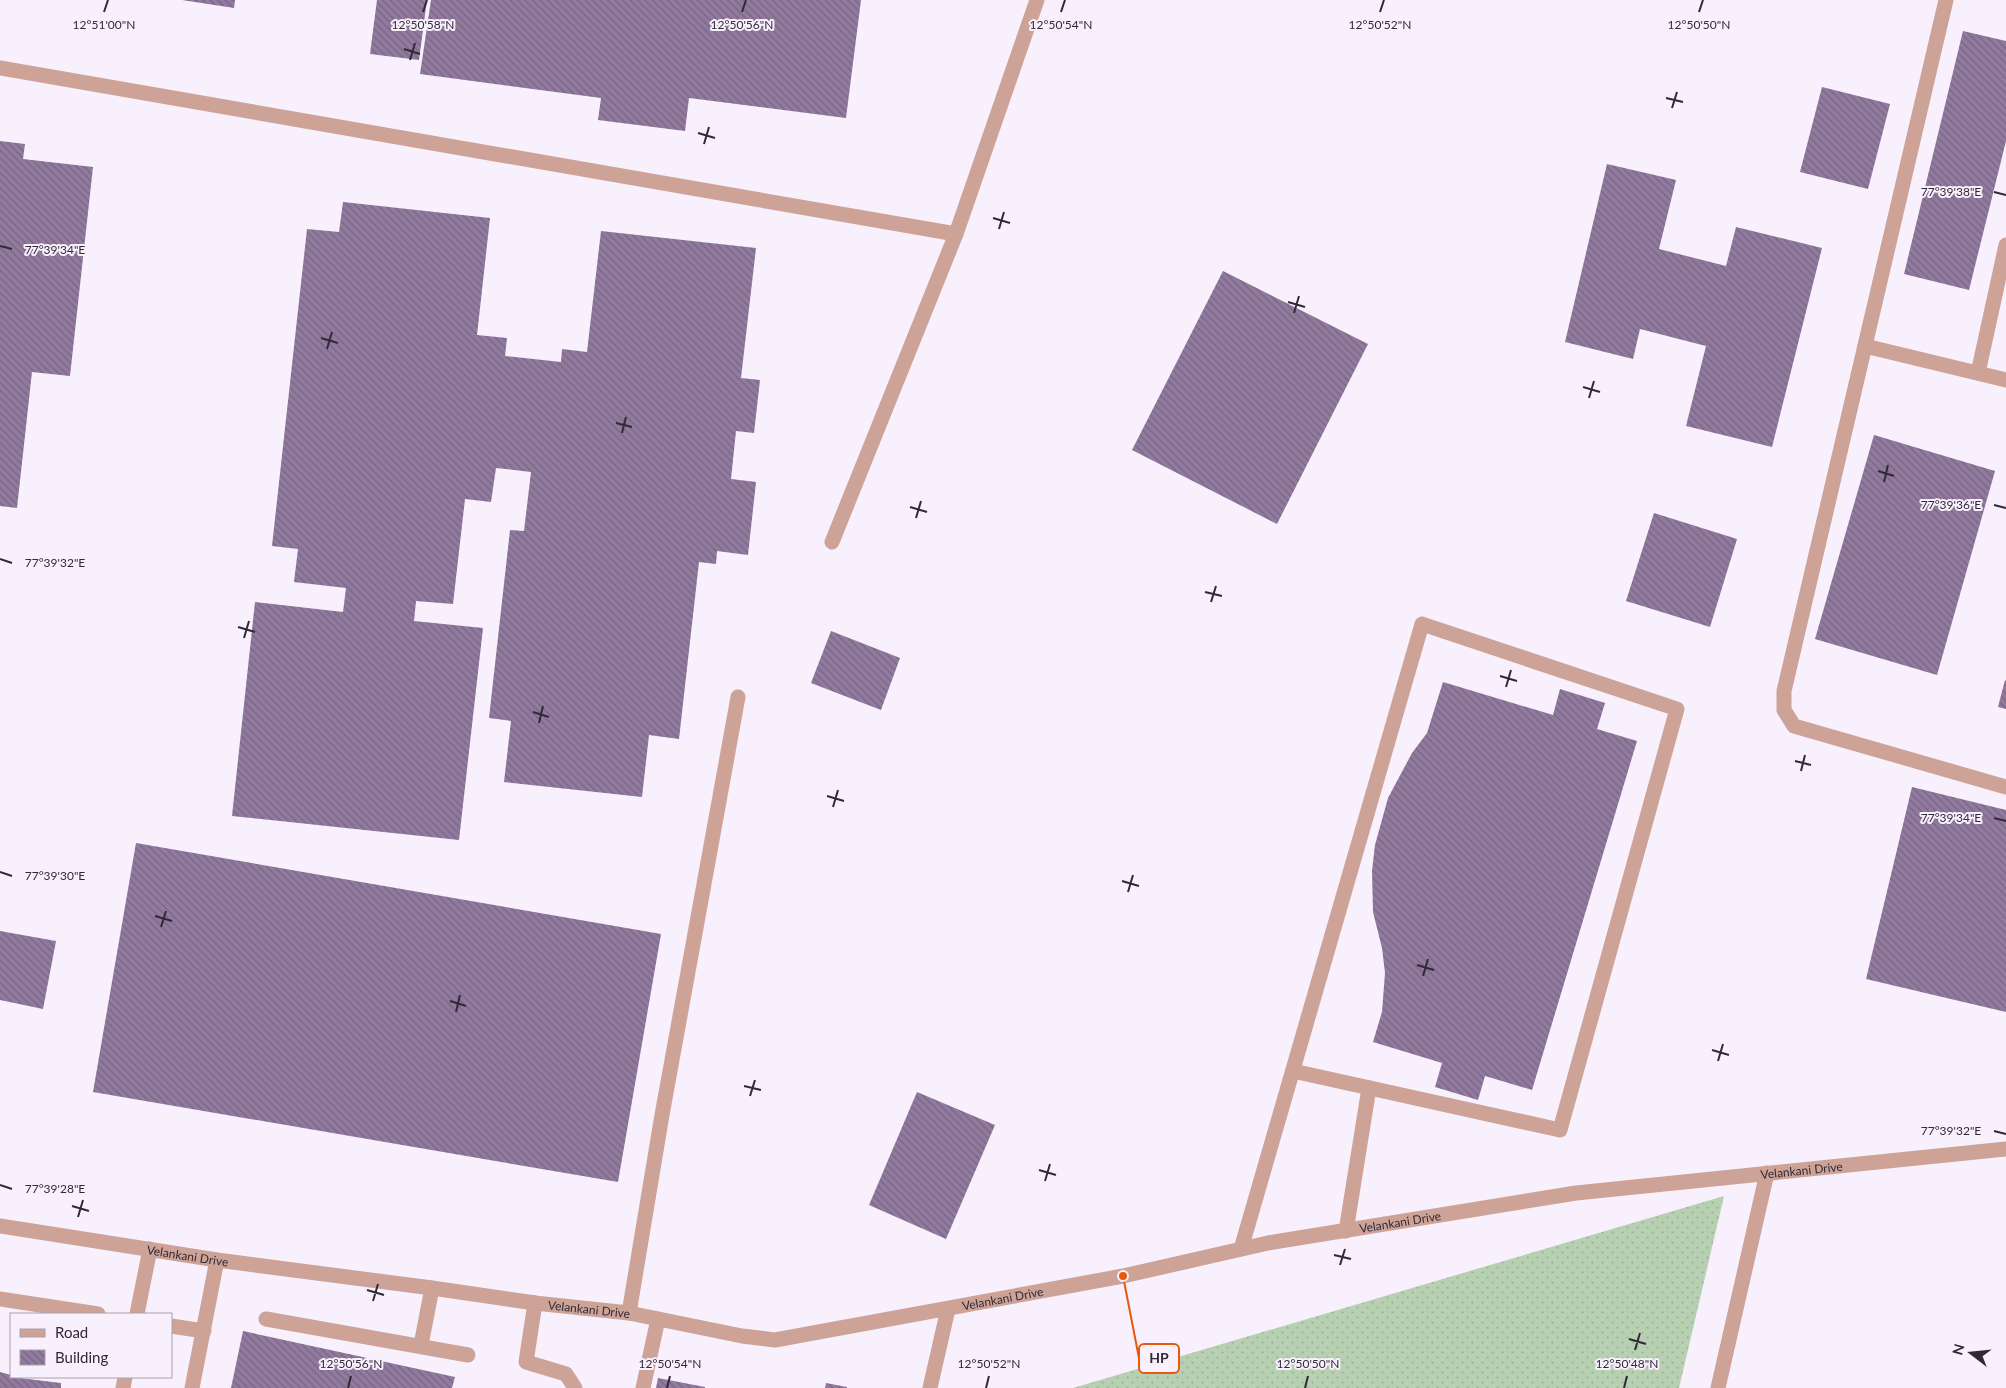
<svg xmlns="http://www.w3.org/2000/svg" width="2006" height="1388" font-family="Lato,sans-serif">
<defs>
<pattern id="grass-dots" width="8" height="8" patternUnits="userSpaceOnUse" patternTransform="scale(1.25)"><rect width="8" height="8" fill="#b7d0b2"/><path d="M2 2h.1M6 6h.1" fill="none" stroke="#9eb39a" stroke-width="1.8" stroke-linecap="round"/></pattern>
<pattern id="building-back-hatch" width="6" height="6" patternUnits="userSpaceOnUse" patternTransform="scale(1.25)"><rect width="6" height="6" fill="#917a9e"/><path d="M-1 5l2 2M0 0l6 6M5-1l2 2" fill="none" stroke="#776482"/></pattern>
</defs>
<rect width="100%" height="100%" fill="#f8f0fd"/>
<polygon fill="url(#grass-dots)" points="1724,1196 1679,1388 1073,1388"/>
<g fill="url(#building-back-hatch)">
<polygon points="182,0 235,0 234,8"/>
<polygon points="377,0 427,0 419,60 370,54"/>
<polygon points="431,0 861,0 846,118 689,98 685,131 598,120 601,98 420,74"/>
<polygon points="1963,31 2006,41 2006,141 1969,290 1904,274"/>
<polygon points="1822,87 1890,104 1868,189 1800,172"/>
<polygon points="0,141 25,144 23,159 93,167 70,376 32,372 17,508 0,506"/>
<polygon points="1607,164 1676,180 1659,249 1726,266 1736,227 1822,248 1772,447 1686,426 1706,346 1640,329 1633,359 1565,342"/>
<polygon points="343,202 490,218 477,335 507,338 505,356 561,362 562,349 587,352 601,231 756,248 741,378 760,380 754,433 736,431 731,479 756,482 748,555 717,551 716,564 699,562 679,739 649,735 642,797 504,782 511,721 489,718 510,530 524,531 531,472 496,468 491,502 465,499 453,604 416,601 414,621 483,628 459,840 232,816 255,602 343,612 346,588 294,582 298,549 272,546 307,229 339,232"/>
<polygon points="1223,271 1368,344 1277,524 1132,450"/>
<polygon points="1874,435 1995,471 1937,675 1815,639"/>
<polygon points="1654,513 1737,539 1710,627 1626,601"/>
<polygon points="831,631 900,658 881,710 811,683"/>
<polygon points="2005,680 2006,681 2006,709 1998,707"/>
<polygon points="1443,682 1553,715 1560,689 1605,703 1597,729 1637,741 1532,1090 1485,1076 1478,1100 1435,1087 1442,1063 1373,1042 1382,1012 1385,973 1382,948 1373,912 1372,871 1375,845 1388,798 1412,753 1427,733"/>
<polygon points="1912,787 2006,810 2006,1012 1866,979"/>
<polygon points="136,843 661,934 618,1182 93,1092"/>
<polygon points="0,931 56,941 43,1009 0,1000"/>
<polygon points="917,1092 995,1125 946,1239 869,1205"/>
<polygon points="243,1331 455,1377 452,1388 231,1388"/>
<polygon points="0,1372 11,1375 11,1377 61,1383 61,1388 0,1388"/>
<polygon points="658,1378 705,1387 705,1388 656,1388"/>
<polygon points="826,1383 847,1387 847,1388 825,1388"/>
</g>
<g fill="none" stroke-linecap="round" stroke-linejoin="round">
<g stroke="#cea397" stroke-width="15">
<polyline points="1946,0 1784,691 1784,710 1794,726 2006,787"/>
<polyline points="0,68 956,234"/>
<polyline points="1865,346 2006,380"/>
<polyline points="1978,373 2006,245"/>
<polyline points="832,542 956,234 1037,0"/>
<path id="s1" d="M0,1226L217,1260L432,1288L535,1303L629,1313L742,1336L775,1340L1123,1276L1268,1243L1576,1193L2006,1149"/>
<polyline points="1346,1231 1369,1088"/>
<polyline points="1241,1249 1422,624 1677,709 1560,1130 1293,1071"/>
<polyline points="0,1299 98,1314"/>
<polyline points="535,1303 526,1362 566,1374 575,1388"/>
<polyline points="629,1313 662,1115 738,697"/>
<polyline points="137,1314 150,1249"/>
<polyline points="266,1319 468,1355"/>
<polyline points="171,1326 204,1331"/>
<polyline points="421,1345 432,1288"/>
<polyline points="123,1388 125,1377"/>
<polyline points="192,1388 217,1260"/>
<polyline points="643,1388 658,1319"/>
<polyline points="930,1388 948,1309"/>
<polyline points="1718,1388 1767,1173"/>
</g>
</g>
<path fill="none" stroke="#312a36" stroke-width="2" d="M104,12L108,0M423,12L427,0M742,12L746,0M1061,12L1065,0M1380,12L1384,0M1699,12L1703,0M404,49L420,54M410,60L415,43M1666,98L1683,102M1672,108L1677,92M698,133L715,138M704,144L709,127M1994,192L2006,195M993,218L1010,223M999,229L1004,212M0,246L12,249M1288,302L1305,307M1294,313L1299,296M321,338L338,343M327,349L332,332M1583,387L1600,392M1589,398L1594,381M616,423L632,427M622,433L626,417M1878,471L1894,476M1884,482L1888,465M1994,505L2006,508M910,507L927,512M916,518L921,501M0,559L12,563M1205,592L1222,596M1211,602L1216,586M238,627L255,632M244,638L249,621M1500,676L1517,681M1506,687L1511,670M533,712L549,717M539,723L543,706M1795,761L1811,765M1801,771L1805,755M827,796L844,801M833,807L838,790M1994,818L2006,821M0,872L12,876M1122,881L1139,886M1128,892L1133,875M155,916L172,921M161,927L166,911M1417,965L1434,970M1423,976L1428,959M450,1001L466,1006M456,1012L460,995M1712,1050L1729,1055M1718,1061L1723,1044M744,1086L761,1090M750,1096L755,1080M1994,1131L2006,1134M1039,1170L1056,1175M1045,1181L1050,1164M0,1185L12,1189M72,1206L89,1211M78,1217L83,1200M1334,1255L1351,1259M1340,1265L1345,1249M367,1290L384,1295M373,1301L378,1284M1629,1339L1646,1344M1635,1350L1640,1333M348,1388L351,1376M667,1388L670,1376M986,1388L989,1376M1305,1388L1308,1376M1624,1388L1627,1376"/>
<g text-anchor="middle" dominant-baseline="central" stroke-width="4" stroke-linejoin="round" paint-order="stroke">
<g font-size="12" fill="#312a36" stroke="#f8f0fd">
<text stroke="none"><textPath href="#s1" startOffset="1825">Velankani Drive</textPath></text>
<text stroke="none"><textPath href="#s1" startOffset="1420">Velankani Drive</textPath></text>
<text stroke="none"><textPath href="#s1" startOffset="190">Velankani Drive</textPath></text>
<text stroke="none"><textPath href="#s1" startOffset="1015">Velankani Drive</textPath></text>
<text stroke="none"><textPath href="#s1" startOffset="595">Velankani Drive</textPath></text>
</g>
</g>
<g font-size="12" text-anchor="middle" fill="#312a36" stroke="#f8f0fd" stroke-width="4" stroke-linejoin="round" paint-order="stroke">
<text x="104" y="29">12°51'00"N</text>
<text x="423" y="29">12°50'58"N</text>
<text x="742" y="29">12°50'56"N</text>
<text x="1061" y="29">12°50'54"N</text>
<text x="1380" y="29">12°50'52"N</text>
<text x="1699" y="29">12°50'50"N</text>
<text x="1951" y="196">77°39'38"E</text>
<text x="55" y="254">77°39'34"E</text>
<text x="1951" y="509">77°39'36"E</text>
<text x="55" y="567">77°39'32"E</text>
<text x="1951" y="822">77°39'34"E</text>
<text x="55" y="880">77°39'30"E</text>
<text x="1951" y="1135">77°39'32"E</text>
<text x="55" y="1193">77°39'28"E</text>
<text x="351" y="1368">12°50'56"N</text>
<text x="670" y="1368">12°50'54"N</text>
<text x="989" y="1368">12°50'52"N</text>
<text x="1308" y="1368">12°50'50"N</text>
<text x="1627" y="1368">12°50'48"N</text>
</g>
<path fill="none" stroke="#e8590c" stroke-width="2" d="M1123 1276L1139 1358"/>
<circle fill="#e8590c" stroke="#f8f0fd" stroke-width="2" cx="1123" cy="1276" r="5"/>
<rect fill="#f8f0fd" stroke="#e8590c" stroke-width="2" x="1139" y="1344" width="40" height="29" rx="5"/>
<g font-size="14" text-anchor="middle" font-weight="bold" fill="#312a36">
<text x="1159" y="1363">HP</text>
</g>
<rect x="10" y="1313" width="162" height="65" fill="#f8f0fd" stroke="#a8a1ad"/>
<rect x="20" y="1329" width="25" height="8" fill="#cea397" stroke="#a8a1ad"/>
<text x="55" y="1338" font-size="15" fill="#312a36">Road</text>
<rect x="20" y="1350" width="25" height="15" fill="url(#building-back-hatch)" stroke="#a8a1ad"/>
<text x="55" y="1363" font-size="15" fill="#312a36">Building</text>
<g transform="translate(1971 1353) rotate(286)" stroke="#f8f0fd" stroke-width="4" paint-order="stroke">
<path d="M0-4L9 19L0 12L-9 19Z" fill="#312a36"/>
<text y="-8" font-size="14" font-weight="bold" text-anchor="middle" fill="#312a36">N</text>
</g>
</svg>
